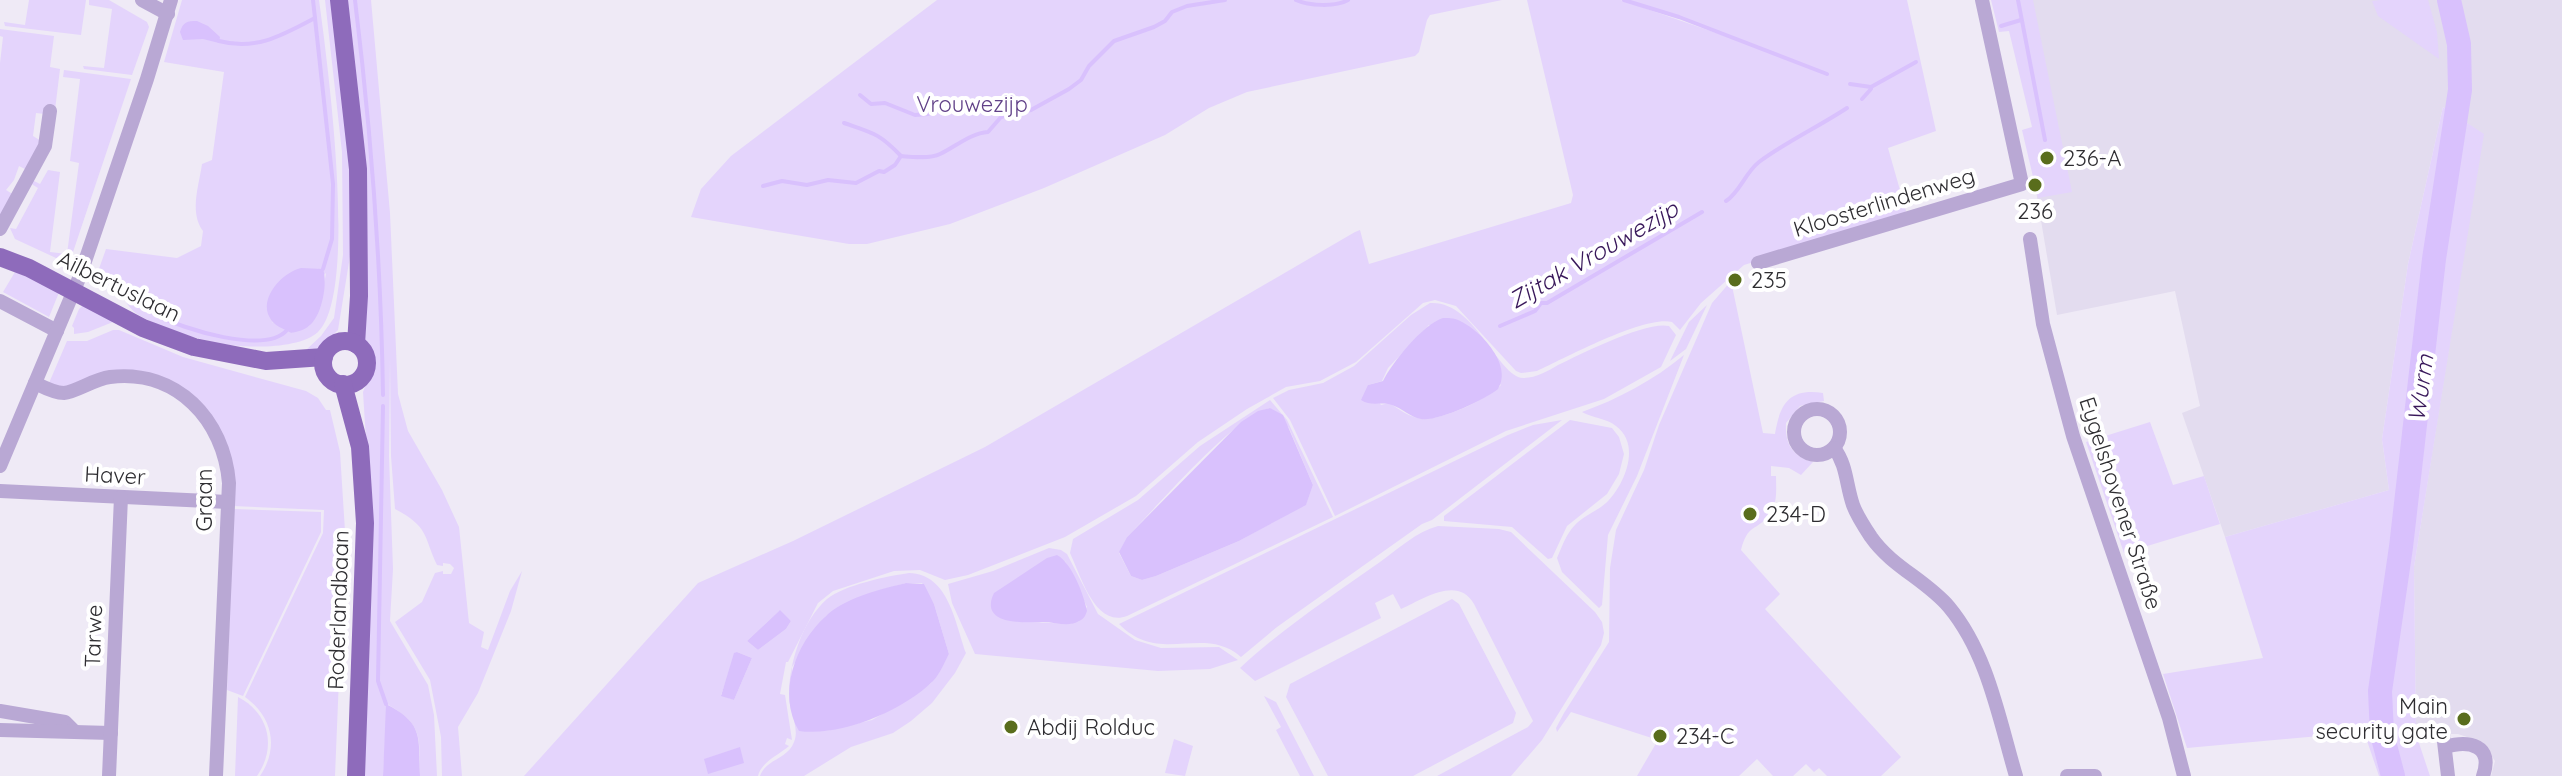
<svg xmlns="http://www.w3.org/2000/svg" width="2562" height="776" font-family="Quicksand,sans-serif">
<rect width="100%" height="100%" fill="#efeaf6"/>
<polygon fill="#e3dcef" points="2015,0 2562,0 2562,776 2491,776 2495,761 2482,742 2458,734 2416,734 2414,567 2483,134 2443,107 2408,264 2382,439 2389,490 2225,537 2182,413 2200,406 2175,291 2057,315 2035,185 2047,158"/>
<g fill="#e4d4fc" fill-rule="evenodd">
<polygon points="29,0 86,0 81,35 5,26 4,22 25,25"/>
<polygon points="89,0 109,0 147,22 149,27 132,75 84,69 83,66 104,68 112,9 89,5"/>
<path d="M182,0H319C327,59 359,292 318,332C297,351 238,348 212,342C188,336 158,327 137,314C128,308 125,298 117,291C111,286 103,283 95,280L106,249L177,258L201,246L203,231C189,212 199,186 202,164L212,160L224,72L164,62ZM326,273L322,296L309,326L291,333L272,322Z"/>
<polygon points="325,0 333,0 352,197 351,250 338,330 320,348 305,351 321,336 334,318 343,255 342,152"/>
<path d="M345,0H371L390,213L398,394L408,431L442,490L459,527L469,623L484,632L481,647L488,650L510,591L522,571L511,611L478,693L458,727L462,776H442L441,737L430,680L395,622L422,602L435,573L443,571V574H451L454,568L450,564L443,563V566L437,565C423,535 429,527 395,509L391,456L390,358L389,456L393,569L390,621L428,685L434,715L437,776H420C419,737 424,725 387,704L383,776H362L370,503L363,392L374,363V355L363,338Z"/>
<polygon points="937,0 1502,0 1430,15 1427,20 1419,52 1415,56 1247,92 1209,108 1165,135 1044,188 950,224 867,244 849,244 691,217 701,189 731,156"/>
<path d="M1527,0H1621L1771,52L1679,16L1629,0H1907L1936,131L1888,148L1906,211L1899,217L1744,265L1701,303L1680,330L1672,322C1645,315 1565,358 1537,371L1521,373L1516,371L1456,306L1435,300L1423,303L1356,362L1320,381L1286,387L1247,409L1198,442L1136,496L1065,537L968,575L945,580L920,570L894,571L833,591L818,603L788,662H786L780,694L785,695L792,740L787,738L785,744L789,746C779,755 761,762 758,776H524L698,583L793,541L985,447L1355,232L1360,230L1369,264L1571,203L1573,195ZM779,611L791,621L786,629L758,650L747,641ZM737,652L752,658L734,700L721,695Z"/>
<polygon points="1991,0 2033,0 2072,192 2038,198 2022,130 2032,127 2009,31 1999,32"/>
<polygon points="2381,0 2428,0 2437,32 2439,59 2378,16 2372,1"/>
<polygon points="0,29 54,36 50,67 60,69 55,110 45,114 36,113 33,136 41,141 27,170 19,166 14,180 6,190 14,195 0,218 0,63 3,37 0,36"/>
<polygon points="64,70 131,79 69,264 15,239 10,228 16,229 38,188 30,183 32,180 40,184 48,170 60,172 50,252 67,254 79,163 70,161 80,79 63,77"/>
<polygon points="2443,107 2484,134 2414,567 2416,734 2430,776 2379,776 2364,732 2187,748 2163,674 2263,658 2225,537 2389,490 2382,439 2408,264"/>
<polygon points="15,272 60,290 49,317 3,292"/>
<path d="M1731,281L1763,433L1775,434C1780,404 1789,388 1823,393L1824,401L1800,406L1786,423C1785,444 1792,456 1813,462L1801,475L1789,468L1771,466V476H1776C1776,489 1778,504 1769,515C1756,532 1748,523 1741,550L1780,594L1765,609L1901,757L1881,776H1827L1819,768L1814,772L1806,764L1793,776H1773L1757,759L1739,776H1637L1658,740L1571,712L1557,732L1556,728L1564,713L1609,642L1610,568L1616,530L1644,470L1659,425L1712,303Z"/>
<polygon points="85,303 113,322 88,332 74,334 74,328 72,326 79,309"/>
<path d="M1430,303C1475,300 1497,376 1523,378C1536,378 1548,371 1558,365C1581,354 1646,321 1669,326L1676,335L1661,367L1604,399L1506,431L1335,516L1290,420L1273,398L1289,390L1323,383L1354,366L1411,315ZM1429,325L1501,385C1487,400 1438,423 1418,418C1407,416 1398,408 1389,403L1381,405L1368,385L1382,381L1388,368Z"/>
<polygon points="1707,305 1686,349 1670,361 1689,322"/>
<path d="M113,330H119L183,357L306,391L318,398L326,410H330L340,452L345,531L335,776H260C279,748 273,717 245,697L323,533L324,510L233,506L225,442L157,378L64,388L49,383L67,341H87Z"/>
<path d="M1684,355L1637,476L1608,535L1602,605L1599,608L1562,572L1557,558C1562,547 1566,534 1575,525C1583,516 1596,512 1606,503C1624,486 1642,445 1616,426C1606,418 1592,418 1582,412C1618,399 1654,380 1684,355Z"/>
<path d="M1270,400L1287,420L1333,517L1127,616C1095,628 1081,576 1070,553L1073,539L1138,500L1200,446ZM1270,408L1289,428L1313,485L1306,504L1239,541L1156,576L1142,580L1131,576L1119,553L1127,537C1157,507 1234,416 1270,408Z"/>
<path d="M1562,420L1432,520L1422,524L1277,627L1241,657C1203,624 1160,666 1119,624L1508,435L1533,425Z"/>
<polygon points="1570,420 1612,428 1619,437 1624,454 1619,474 1607,494 1567,526 1552,558 1548,559 1512,527 1444,521 1444,516"/>
<polygon points="2150,422 2173,485 2204,476 2220,524 2124,553 2086,442"/>
<polygon points="233,509 321,512 321,532 243,696 227,690"/>
<path d="M1438,526L1499,529L1511,532L1595,612L1602,622L1604,633L1601,645L1542,740L1511,776H1437L1528,727L1533,721L1474,604C1458,575 1423,599 1401,609L1393,594L1375,603L1381,618L1255,681L1240,668C1283,628 1332,596 1380,562C1398,549 1416,532 1438,526Z"/>
<path d="M1049,548L1061,550L1067,554L1098,614L1135,640L1161,648L1219,647L1238,660L1210,669L1158,671L975,654L952,603L948,584L993,571ZM1065,561L1087,607L1071,624L1010,621Z"/>
<path d="M909,573C949,574 955,623 966,653L955,673L932,703L911,721L893,733L851,747L804,776H760C766,759 788,759 794,742C800,728 789,711 789,695C789,663 802,621 827,599C844,585 888,576 909,573ZM906,583H922L934,604L949,654L931,683L915,695L872,720L826,731L790,704L792,667L826,616L877,591Z"/>
<polygon points="1452,599 1459,604 1516,713 1513,723 1413,776 1328,776 1286,697 1290,684"/>
<polygon points="1264,696 1276,702 1314,776 1300,776 1276,730 1281,727"/>
<path d="M238,697C269,713 277,747 257,776H235Z"/>
<polygon points="1174,739 1193,746 1185,776 1165,773"/>
</g>
<g fill="#d9c1fd">
<polygon points="2440,0 2456,0 2464,49 2463,77 2449,67 2447,26"/>
<path d="M197,21L208,26L220,37L219,43L203,39L183,40L180,32C183,22 187,21 197,21Z"/>
<path d="M301,268L323,269C328,283 322,315 310,325C305,330 297,332 291,333C284,329 274,326 270,318C258,298 283,272 301,268Z"/>
<path d="M1443,318C1450,318 1456,318 1462,322C1482,332 1513,366 1498,389C1485,400 1437,422 1421,419C1410,417 1402,408 1392,405C1381,401 1372,407 1361,400L1368,385L1383,381C1392,363 1423,324 1443,318Z"/>
<polygon points="1270,408 1283,415 1313,485 1306,505 1239,541 1156,576 1142,580 1131,576 1119,552 1127,537 1241,422 1258,411"/>
<path d="M1057,555C1072,563 1084,595 1087,611C1085,616 1085,618 1079,621C1068,628 1053,621 1041,622C1021,623 979,624 994,593L1047,558Z"/>
<path d="M906,583L924,584L934,604L949,654C944,663 940,674 933,681C903,711 840,737 799,731C777,694 795,644 825,617C844,598 880,589 906,583Z"/>
<polygon points="780,610 791,621 786,629 758,650 747,641"/>
<polygon points="737,652 752,658 734,700 721,696 734,653"/>
<path d="M386,704C425,724 418,738 420,776H383Z"/>
<polygon points="740,747 744,763 708,774 704,759"/>
</g>
<g fill="none" stroke-linecap="round" stroke-linejoin="round">
<g stroke="#d9c1fd" stroke-width="4">
<polyline points="313,0 333,184 332,239 323,269"/>
<path d="M355,0C371,131 381,262 383,395"/>
<path d="M1296,0C1309,6 1336,7 1348,0"/>
<polyline points="1624,0 1679,17 1827,74"/>
<polyline points="2018,0 2045,140"/>
<polyline points="2001,26 2021,20"/>
<path d="M219,41C256,51 283,35 315,18"/>
<polyline points="1850,84 1871,87 1916,62"/>
<polyline points="860,95 871,104 885,103 915,115 928,114 958,102 976,102 990,105 1005,115"/>
<polyline points="1862,99 1871,89"/>
<path d="M844,123C873,133 879,133 901,156"/>
<path d="M763,186L782,181L807,185L828,180L856,183L879,171L884,172L895,165L901,156C912,157 930,159 940,154C955,147 971,133 988,132L1001,117L1031,110L1069,89L1081,80L1089,66L1114,41L1154,27L1165,21L1172,12L1187,6L1225,0"/>
<path d="M1726,201C1740,192 1745,173 1759,162C1786,142 1818,127 1847,108"/>
<path d="M114,279C131,288 140,306 157,315C182,329 266,355 287,330"/>
<polyline points="1500,326 1535,311 1541,303 1547,303 1702,212"/>
<polyline points="383,406 378,681 386,704"/>
</g>
<polyline stroke="#d9c1fd" stroke-width="24" points="2393,776 2382,734 2380,691 2401,547 2434,259 2460,90 2459,44 2449,0"/>
<g stroke="#b9a8d4" stroke-width="14">
<polyline points="142,0 168,14"/>
<polyline points="0,229 45,146 50,111"/>
<polyline points="2030,239 2043,324 2073,436 2169,718 2184,776"/>
<polyline points="1758,263 2022,184 1982,0"/>
<polyline points="0,301 57,331"/>
<path d="M35,383C43,387 54,393 64,393C76,392 94,379 110,377C177,369 224,420 229,483L216,776"/>
<circle cx="1817" cy="432" r="23"/>
<path d="M1834,448C1847,465 1846,485 1853,505C1857,516 1865,528 1871,537C1892,567 1926,580 1949,607C1988,654 1999,719 2016,776"/>
<polyline points="0,466 80,276 147,79 171,0"/>
<polyline points="0,491 228,502"/>
<polyline points="0,711 65,722 74,731"/>
<polyline points="0,730 111,733"/>
<polyline points="2443,733 2448,776"/>
<path d="M2445,747C2469,740 2494,745 2483,776"/>
<polyline points="109,776 121,497"/>
<polyline points="2067,776 2095,776"/>
</g>
<g stroke="#8e6bbb" stroke-width="18">
<polyline points="339,0 358,169 359,296 356,344"/>
<polyline points="0,257 29,268 143,328 194,347 266,361 324,357"/>
<circle cx="345" cy="363" r="22"/>
<polyline points="343,384 360,447 365,523 356,776"/>
</g>
</g>
<g fill="#596d1c" stroke="#fff" stroke-width="3">
<circle cx="2047" cy="158" r="8"/>
<circle cx="2035" cy="185" r="8"/>
<circle cx="1735" cy="280" r="8"/>
<circle cx="1750" cy="514" r="8"/>
<circle cx="2464" cy="719" r="8"/>
<circle cx="1011" cy="727" r="8"/>
<circle cx="1660" cy="736" r="8"/>
</g>
<g text-anchor="middle" dominant-baseline="central" stroke-width="8" stroke-linejoin="round" paint-order="stroke">
<g font-size="22" fill="#614188" stroke="#fff">
<text x="972" y="104">Vrouwezijp</text>
</g>
<g font-size="22" fill="#2e2d31" stroke="#fff" text-anchor="start">
<text x="2063" y="158">236-A</text>
<text x="2035" y="211" text-anchor="middle">236</text>
<text x="1751" y="280">235</text>
<text x="1766" y="514">234-D</text>
<text x="2448" y="706" text-anchor="end">Main<tspan x="2448" dy="25">security gate</tspan></text>
<text x="1027" y="727">Abdij Rolduc</text>
<text x="1676" y="736">234-C</text>
</g>
<g font-size="22" fill="#2e2d31" stroke="#fff">
<text transform="translate(1884 202) rotate(-17)">Kloosterlindenweg</text>
<text transform="translate(119 286) rotate(26)">Ailbertuslaan</text>
<text transform="translate(115 475) rotate(3)">Haver</text>
<text transform="translate(204 500) rotate(-90)">Graan</text>
<text transform="translate(2121 503) rotate(72)">Eygelshovener Straße</text>
<text transform="translate(338 610) rotate(-88)">Roderlandbaan</text>
<text transform="translate(93 636) rotate(-88)">Tarwe</text>
</g>
<g font-size="24" font-style="italic" fill="#38175a" stroke="#fff">
<text transform="translate(1593 254) rotate(-30)">Zijtak Vrouwezijp</text>
<text transform="translate(2420 388) rotate(-82)">Wurm</text>
</g>
</g>
</svg>
